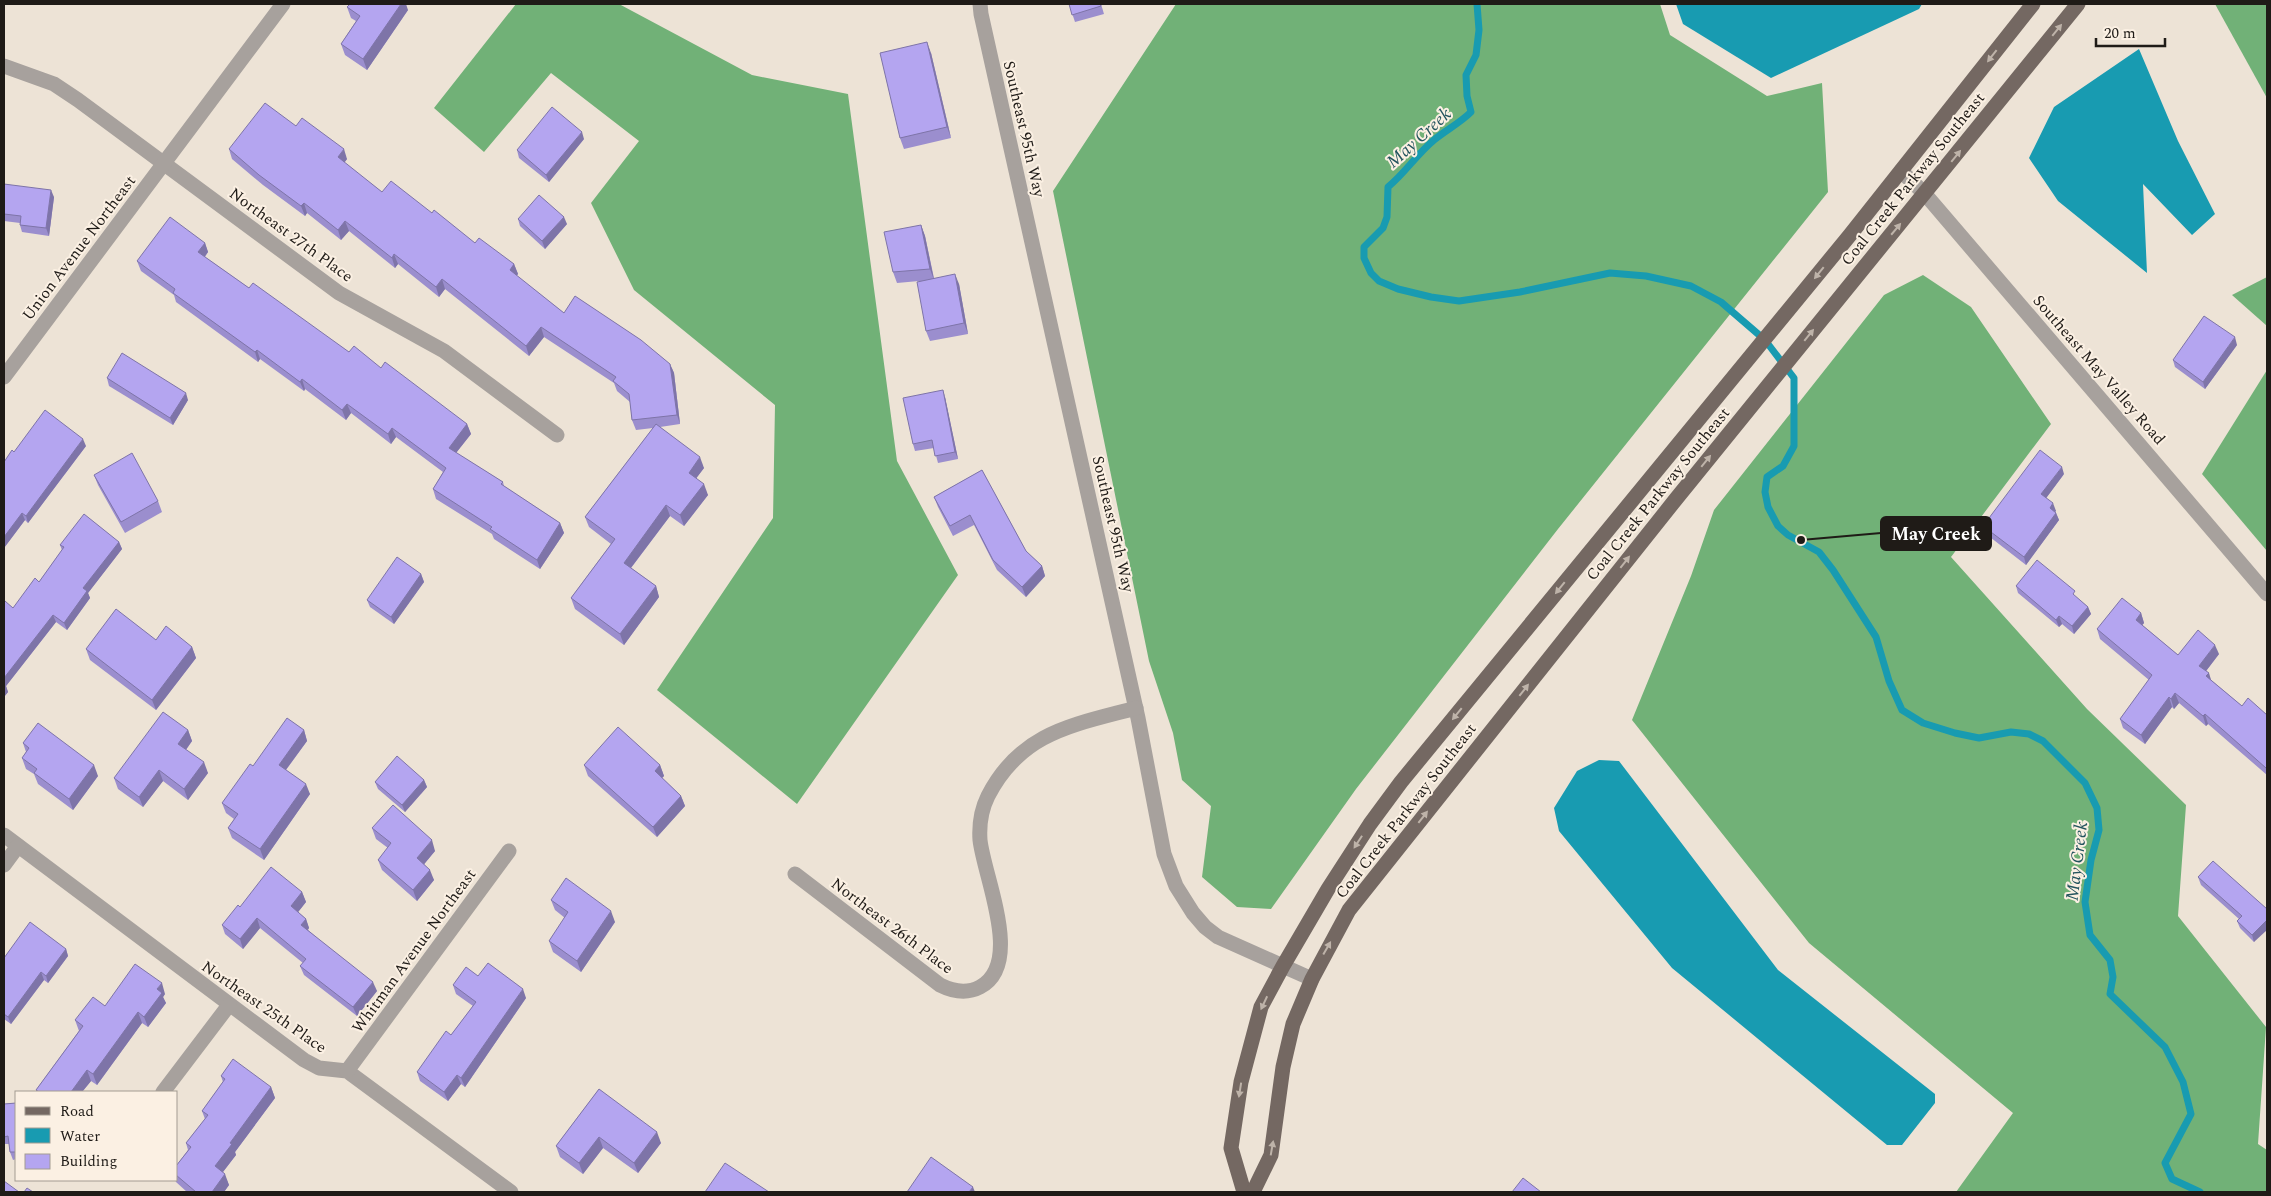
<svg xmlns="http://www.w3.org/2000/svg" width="2271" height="1196" font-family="Spectral,serif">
<rect width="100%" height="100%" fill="#ede3d6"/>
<g fill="#71b177">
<polygon points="516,4 619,4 752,75 848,94 897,461 958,575 797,804 657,690 773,518 775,405 634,290 591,203 639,141 551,73 484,152 434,108"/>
<polygon points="1176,4 1660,4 1670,35 1767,96 1822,83 1828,192 1558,529 1356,789 1271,909 1237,907 1202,877 1211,806 1182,780 1173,733 1149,661 1053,191"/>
<polygon points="2215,4 2267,4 2267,98"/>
<polygon points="1923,275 1971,307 2051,424 1951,557 2087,709 2186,805 2178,916 2266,1027 2258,1144 2267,1150 2267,1192 1956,1192 2013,1113 1809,943 1632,720 1691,576 1714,510 1884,295"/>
<polygon points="2267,277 2267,326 2232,295"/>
<polygon points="2267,370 2267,551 2202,474"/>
</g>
<g fill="#189bb1">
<polygon points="1676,4 1922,4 1919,9 1771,78 1683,24"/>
<polygon points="2139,49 2178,141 2215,214 2192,235 2143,184 2147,273 2058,201 2029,158 2054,107"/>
<polygon points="1599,760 1619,761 1778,970 1935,1094 1935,1103 1902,1145 1887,1145 1672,968 1559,831 1554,808 1577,771"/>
</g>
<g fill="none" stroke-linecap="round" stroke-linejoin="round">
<path stroke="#189bb1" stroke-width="7" d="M1477,4L1479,30L1476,55L1466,75L1467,96L1471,112C1460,123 1446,130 1434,140C1417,154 1405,173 1388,187L1387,217L1383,228L1364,247V258L1371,273L1379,281L1398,289L1431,297L1459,301L1520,292L1610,273L1646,276L1691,286L1721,302L1765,340L1794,378V446L1783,466L1767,477L1765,492L1768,507L1778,526L1788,535L1819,552L1833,570L1876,637L1889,681L1902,710L1923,723L1955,733L1979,738L2011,732L2029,734L2043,741L2085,783L2097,808L2099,830L2091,860L2085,902L2090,935L2110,960L2113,977L2110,994L2165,1047L2183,1082L2191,1114L2165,1163L2172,1179L2200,1192"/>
<g stroke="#a7a19d" stroke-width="15">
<polyline points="980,4 981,14 1138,718 1164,854 1176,886 1193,913 1205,927 1218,937 1312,979"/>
<polyline points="4,66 54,84 78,100 339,293 444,351 557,435"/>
<polyline points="1901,171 1925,194 2267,594"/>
<polyline points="4,377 283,4"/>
<polyline points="4,835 304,1060 319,1068 347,1071 511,1192"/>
<polyline points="4,865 18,846"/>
<path d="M795,874L940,985C952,991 967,994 980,987C1024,964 984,877 980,840C979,825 981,810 988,796C1021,732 1073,725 1136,708"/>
<polyline points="347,1071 509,851"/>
<polyline points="163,1092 229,1005"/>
</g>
<g stroke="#746862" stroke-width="15">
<polyline points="1244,1192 1231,1148 1241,1082 1261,1007 1283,966 1328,889 1370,824 1401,782 1850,235 2033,4"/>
<polyline points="1253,1192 1271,1155 1283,1067 1293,1024 1312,979 1349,910 1676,499 2078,4"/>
</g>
</g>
<g fill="#9b8ece">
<polygon points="1069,4 1101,4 1104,14 1075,22"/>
<polygon points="347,7 408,10 367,70 345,55 341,44 356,21 351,18"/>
<polygon points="931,53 951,138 904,149 900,138"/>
<polygon points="296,126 347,159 344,163 382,192 432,213 475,243 514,264 518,274 516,276 564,313 670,364 674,373 680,424 660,427 704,468 696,478 708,495 684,526 670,516 631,568 656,586 659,597 624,645 575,609 571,598 611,544 589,527 585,517 653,428 636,430 632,420 630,402 617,391 614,383 544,337 529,356 445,289 439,297 398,264 395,268 349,231 341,240 307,213 305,216 263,185 232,159 229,149"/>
<polygon points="584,139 549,182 519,158 517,150"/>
<polygon points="4,184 54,197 49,236 22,232 20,225 20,223 4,221"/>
<polygon points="518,219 567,224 545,249 520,226"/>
<polygon points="921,225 925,236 934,278 959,284 968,334 930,341 926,331 919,281 897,283 893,272"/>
<polygon points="205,243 208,252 205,257 249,288 349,352 381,368 467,424 471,434 456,453 503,482 504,486 560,523 564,533 540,569 494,539 492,534 436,499 433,489 443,472 396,437 391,444 351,413 346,420 305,389 304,391 260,359 258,362 176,302 174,295 141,271 137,261"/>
<polygon points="2237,345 2205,389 2175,367 2173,360"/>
<polygon points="107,378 188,400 173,425 109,386"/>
<polygon points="945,397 958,459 938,463 934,448 915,451 913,444"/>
<polygon points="86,446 28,523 25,520 4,548 4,462 14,452"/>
<polygon points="982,470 1026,551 1042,566 1045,576 1026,597 997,570 974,525 953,536 938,507 934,497"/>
<polygon points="2064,474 2046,498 2056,511 2055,512 2056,513 2059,520 2026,565 1986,534 1983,526"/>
<polygon points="94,475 158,501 162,512 125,533 98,485"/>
<polygon points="119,542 122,549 88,593 90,598 67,630 56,622 6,686 8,692 4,697 4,602 13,608 39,582 62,550 60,545"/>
<polygon points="421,574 424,582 394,624 370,607 367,600"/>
<polygon points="2016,586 2077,598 2088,607 2091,614 2074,634 2062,624 2059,627 2018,593"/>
<polygon points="2141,613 2144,623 2142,625 2178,655 2219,654 2206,671 2211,680 2242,706 2267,715 2267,775 2208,724 2206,726 2179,703 2174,709 2172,707 2145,744 2123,728 2120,719 2149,680 2100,639 2097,629"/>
<polygon points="156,640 192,647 196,658 156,710 90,660 86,649"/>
<polygon points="188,730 192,741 186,750 208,773 188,800 163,781 143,807 118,789 114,778"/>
<polygon points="304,730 307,741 286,770 310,794 264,860 232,838 228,828 234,819 226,813 222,803 253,766"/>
<polygon points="23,743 98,776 73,810 38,784 34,774 26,769 22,758 26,752"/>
<polygon points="584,765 660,765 664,776 662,778 681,796 685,806 657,837 588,776"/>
<polygon points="424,780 427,787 405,812 378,789 375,782"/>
<polygon points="372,828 435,851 424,864 434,880 417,901 382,870 378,860 388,848 376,839"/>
<polygon points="2198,877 2267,909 2254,942 2240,928 2237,921 2239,919 2201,885"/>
<polygon points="302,892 306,902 298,912 306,919 309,928 308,930 377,991 357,1016 304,975 300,966 303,963 260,928 243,949 225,934 222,925 240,907"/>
<polygon points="551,900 615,922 581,972 553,952 549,941 565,918 555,910"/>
<polygon points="66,949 68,956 48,983 44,980 11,1024 4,1019 4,958"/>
<polygon points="478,976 526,998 465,1087 461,1084 448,1101 420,1081 417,1072 451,1035 473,1006 456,994 453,985"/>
<polygon points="165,994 163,997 166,1003 148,1027 142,1023 97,1085 91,1081 82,1092 36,1092 36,1090 79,1031 75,1020 105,1006"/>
<polygon points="221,1076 271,1087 275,1098 235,1152 236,1155 223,1172 229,1185 224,1192 187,1192 176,1182 175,1180 176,1180 176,1166 188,1150 186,1143 205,1119 202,1111 223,1082"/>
<polygon points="599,1089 661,1143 638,1173 603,1148 583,1174 560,1157 556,1146"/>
<polygon points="16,1103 16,1159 13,1160 10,1152 9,1144 4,1144 4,1104"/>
</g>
<g fill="#7e74a8">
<polygon points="401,4 406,4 408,10 367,70 363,59"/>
<polygon points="927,42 931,53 951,138 947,127"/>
<polygon points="582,132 584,139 549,182 546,175"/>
<polygon points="344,149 347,159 341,167 338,157"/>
<polygon points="51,190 54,197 49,236 46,228"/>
<polygon points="304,203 307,213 305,216 301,206"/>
<polygon points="564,217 567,224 545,249 542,241"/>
<polygon points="345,221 349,231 341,240 338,230"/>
<polygon points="921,225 925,236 934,280 930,269"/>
<polygon points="205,243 208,252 201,261 198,252"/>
<polygon points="394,254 398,264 395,268 392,258"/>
<polygon points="514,264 518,274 513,280 510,270"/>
<polygon points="955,274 959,284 968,334 964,323"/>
<polygon points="442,279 445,289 439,297 436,287"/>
<polygon points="541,327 544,337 529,356 526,346"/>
<polygon points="2235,337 2237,345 2205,389 2203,382"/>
<polygon points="257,350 260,359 258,362 255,352"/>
<polygon points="670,364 674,373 680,424 677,415"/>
<polygon points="302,379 305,389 304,391 300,382"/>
<polygon points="943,390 945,397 958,459 955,452"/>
<polygon points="186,393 188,400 173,425 170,418"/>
<polygon points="347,404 351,413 346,420 342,410"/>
<polygon points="467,424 471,434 452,458 449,448"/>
<polygon points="392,428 396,437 391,444 388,434"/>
<polygon points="83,439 86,446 28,523 26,516"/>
<polygon points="700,457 704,468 692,484 689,473"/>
<polygon points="2062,467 2064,474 2044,501 2041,494"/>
<polygon points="704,484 708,495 684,526 680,515"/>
<polygon points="2053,503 2056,511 2052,515 2050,508"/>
<polygon points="666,505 670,516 627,573 624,563"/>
<polygon points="22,513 25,520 4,548 4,537"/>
<polygon points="2056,513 2059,520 2026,565 2024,557"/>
<polygon points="560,523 564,533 540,569 537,560"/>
<polygon points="119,542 122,549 88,593 90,598 67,630 64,623 83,588"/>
<polygon points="1042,566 1045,576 1026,597 1022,587"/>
<polygon points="421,574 424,582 394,624 391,617"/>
<polygon points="656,586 659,597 624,645 620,634"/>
<polygon points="2088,607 2091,614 2074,634 2072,626"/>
<polygon points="2141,613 2144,623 2139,629 2136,620"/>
<polygon points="53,615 56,622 6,686 8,692 4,697 4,678"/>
<polygon points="2059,616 2062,624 2059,627 2056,620"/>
<polygon points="2215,645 2219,654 2203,675 2199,666"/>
<polygon points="192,647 196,658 156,710 152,700"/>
<polygon points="2209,673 2212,683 2206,676"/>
<polygon points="2175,693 2179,703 2174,709 2171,699"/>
<polygon points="2169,697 2172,707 2145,744 2141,735"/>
<polygon points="2205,714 2208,724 2206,726 2203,716"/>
<polygon points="188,730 192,741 182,755 178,744"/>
<polygon points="304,730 307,741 282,775 279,765"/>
<polygon points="204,762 208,773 188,800 184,789"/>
<polygon points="94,765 98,776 73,810 69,799"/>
<polygon points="660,765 664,776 658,782 655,771"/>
<polygon points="159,770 163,781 143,807 139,797"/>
<polygon points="424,780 427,787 405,812 402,805"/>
<polygon points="306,784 310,794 264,860 260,849"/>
<polygon points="681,796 685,806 657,837 653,827"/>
<polygon points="432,840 435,851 421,868 417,858"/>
<polygon points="430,870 434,880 417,901 413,890"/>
<polygon points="302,892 306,902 295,916 291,906"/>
<polygon points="611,911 615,922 581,972 577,961"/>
<polygon points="257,918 260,928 243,949 240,939"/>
<polygon points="306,919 309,928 304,934 301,925"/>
<polygon points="2267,920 2267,930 2254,942 2252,935"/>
<polygon points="66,949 68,956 48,983 46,976"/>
<polygon points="41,972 44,980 11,1024 8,1017"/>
<polygon points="373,982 377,991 357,1016 353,1007"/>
<polygon points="162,983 165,994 163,997 166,1003 148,1027 144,1017 157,989"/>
<polygon points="523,989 526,998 465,1087 461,1078"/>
<polygon points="138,1012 142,1023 97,1085 93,1074"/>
<polygon points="87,1070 91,1081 82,1092 71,1092"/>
<polygon points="457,1075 461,1084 448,1101 444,1092"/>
<polygon points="271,1087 275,1098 235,1152 236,1155 219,1177 215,1166 230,1143"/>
<polygon points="657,1132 661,1143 638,1173 634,1163"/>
<polygon points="599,1137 603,1148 583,1174 579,1163"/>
<polygon points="225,1174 229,1185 224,1192 212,1192"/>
<polygon points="973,1187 975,1192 969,1192"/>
</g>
<g fill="#b4a5f0" stroke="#7e74a8">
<polygon points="350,4 401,4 363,59 341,44 360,16 347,7"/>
<polygon points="1069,4 1100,4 1101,6 1072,15"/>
<polygon points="927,42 947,127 900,138 880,53"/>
<polygon points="265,103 296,126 302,118 344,149 338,157 382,192 391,181 432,213 434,210 475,243 479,238 514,264 510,270 564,313 575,296 641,340 670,364 677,415 632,420 629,394 613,381 616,377 541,327 526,346 442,279 436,287 394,254 392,258 345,221 338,230 304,203 301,206 259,175 229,149"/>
<polygon points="552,107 582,132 546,175 517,150"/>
<polygon points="4,184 51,190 46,228 20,225 21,216 4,214"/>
<polygon points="539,195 564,217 542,241 518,219"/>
<polygon points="170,217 205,243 198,252 249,288 253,283 349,352 354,346 381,368 385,362 467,424 449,448 503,482 501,484 560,523 537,560 490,529 492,527 433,489 446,468 392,428 388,434 347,404 342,410 302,379 300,382 257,350 255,352 173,293 175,289 137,261"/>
<polygon points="921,225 930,269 893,272 884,232"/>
<polygon points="955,274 964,323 926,331 917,282"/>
<polygon points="2204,316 2235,337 2203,382 2173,360"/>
<polygon points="122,353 186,393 170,418 107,378"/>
<polygon points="943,390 955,452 935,456 932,440 913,444 903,398"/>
<polygon points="45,410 83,439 26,516 22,513 4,537 4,462 12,450 14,452"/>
<polygon points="656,424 700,457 689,473 704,484 680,515 666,505 624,563 656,586 620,634 571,598 615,539 585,517"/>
<polygon points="2040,450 2062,467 2041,494 2053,503 2050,508 2056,513 2024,557 1983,526"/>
<polygon points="132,453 158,501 121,522 94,475"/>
<polygon points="982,470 1026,551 1042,566 1022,587 993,560 970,515 950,526 934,497"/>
<polygon points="84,514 119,542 83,588 87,591 64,623 53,615 4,678 4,602 5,601 13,608 35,578 39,582 64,547 60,545"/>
<polygon points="397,557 421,574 391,617 367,600"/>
<polygon points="2037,560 2075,591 2073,594 2088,607 2072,626 2059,616 2056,620 2016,586"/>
<polygon points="2122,598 2141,613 2136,620 2178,655 2198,630 2215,645 2199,666 2209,673 2206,676 2242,706 2248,698 2267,715 2267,767 2266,768 2205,714 2203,716 2175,693 2171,699 2169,697 2141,735 2120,719 2152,675 2097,629"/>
<polygon points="116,609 156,640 166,626 192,647 152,700 86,649"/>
<polygon points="163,712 188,730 178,744 204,762 184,789 159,770 139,797 114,778"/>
<polygon points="287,718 304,730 279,765 306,784 260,849 228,828 238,814 222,803 250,764 253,766"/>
<polygon points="38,723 94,765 69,799 34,773 37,769 22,758 29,748 23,743"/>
<polygon points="618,727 660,765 655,771 681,796 653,827 584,765"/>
<polygon points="397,756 424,780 402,805 375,782"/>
<polygon points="393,805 432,840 417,858 430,870 413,890 378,860 391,843 372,828"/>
<polygon points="2213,861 2267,909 2267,920 2252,935 2237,921 2242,916 2198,877"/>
<polygon points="271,867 302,892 291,906 306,919 301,925 373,982 353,1007 300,966 306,959 257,918 240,939 222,925 238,905 240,907"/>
<polygon points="566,878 611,911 577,961 549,941 568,912 551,900"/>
<polygon points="30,922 66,949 46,976 41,972 8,1017 4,1014 4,958"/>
<polygon points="488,963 523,989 461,1078 457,1075 444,1092 417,1072 446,1031 451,1035 476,1002 453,985 466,967 478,976"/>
<polygon points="135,964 162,983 157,989 162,993 144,1017 138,1012 93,1074 87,1070 71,1092 39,1092 36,1090 83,1026 75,1020 93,997 105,1006"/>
<polygon points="233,1059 271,1087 230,1143 232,1144 215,1166 225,1174 212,1192 196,1192 176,1175 176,1166 191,1147 186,1143 208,1115 202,1111 225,1079 221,1076"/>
<polygon points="599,1089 657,1132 634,1163 599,1137 579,1163 556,1146"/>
<polygon points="16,1103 16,1152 10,1152 8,1136 4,1137 4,1104"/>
<polygon points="931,1157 973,1187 969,1192 907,1192"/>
<polygon points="725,1163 769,1192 705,1192"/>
<polygon points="1523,1178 1541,1192 1512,1192"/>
<polygon points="4,1181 19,1192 4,1192"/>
<polygon points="27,1188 33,1192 24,1192"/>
</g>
<defs><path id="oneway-solid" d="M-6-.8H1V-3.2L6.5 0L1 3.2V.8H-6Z" transform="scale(1.25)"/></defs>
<g fill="#beb3a9">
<use href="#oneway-solid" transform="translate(2057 30) rotate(-51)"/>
<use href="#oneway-solid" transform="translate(1992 56) rotate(128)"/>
<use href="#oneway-solid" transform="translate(1956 156) rotate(-51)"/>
<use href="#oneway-solid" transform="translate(1896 229) rotate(-50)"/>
<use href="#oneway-solid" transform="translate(1819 273) rotate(129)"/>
<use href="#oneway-solid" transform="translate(1809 335) rotate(-51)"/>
<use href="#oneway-solid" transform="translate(1706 461) rotate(-51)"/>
<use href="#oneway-solid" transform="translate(1625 562) rotate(-52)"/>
<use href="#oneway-solid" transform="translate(1560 588) rotate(129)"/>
<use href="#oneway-solid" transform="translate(1524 690) rotate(-52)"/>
<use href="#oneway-solid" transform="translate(1457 714) rotate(129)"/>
<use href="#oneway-solid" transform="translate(1423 817) rotate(-52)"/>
<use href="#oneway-solid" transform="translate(1358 842) rotate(123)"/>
<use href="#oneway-solid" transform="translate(1327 948) rotate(-60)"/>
<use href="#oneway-solid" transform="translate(1264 1003) rotate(115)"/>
<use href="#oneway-solid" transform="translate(1240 1090) rotate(99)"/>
<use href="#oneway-solid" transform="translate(1272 1148) rotate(-80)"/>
</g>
<g text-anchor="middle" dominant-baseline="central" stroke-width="4" stroke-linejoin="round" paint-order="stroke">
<g font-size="16" fill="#1f1b17" stroke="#fbf0e3">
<text transform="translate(1024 129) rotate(77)">Southeast 95th Way</text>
<text transform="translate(1913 179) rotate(-51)">Coal Creek Parkway Southeast</text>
<text transform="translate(291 235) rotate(36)">Northeast 27th Place</text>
<text transform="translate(79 248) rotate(-53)">Union Avenue Northeast</text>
<text transform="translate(2099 370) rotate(49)">Southeast May Valley Road</text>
<text transform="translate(1658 494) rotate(-51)">Coal Creek Parkway Southeast</text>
<text transform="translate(1113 524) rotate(77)">Southeast 95th Way</text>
<text transform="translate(1406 811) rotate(-52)">Coal Creek Parkway Southeast</text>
<text transform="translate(892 926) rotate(37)">Northeast 26th Place</text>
<text transform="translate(414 951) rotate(-54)">Whitman Avenue Northeast</text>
<text transform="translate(264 1007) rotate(35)">Northeast 25th Place</text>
</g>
<g font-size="18" font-style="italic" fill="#23545e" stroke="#fbf0e3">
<text transform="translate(1419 138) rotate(-42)">May Creek</text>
<text transform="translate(2077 861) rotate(-83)">May Creek</text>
</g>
</g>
<path fill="none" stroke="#1f1b17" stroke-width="2" d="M1801 540L1881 533"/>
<circle fill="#1f1b17" stroke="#fbf0e3" stroke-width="2" cx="1801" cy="540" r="5"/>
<rect fill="#1f1b17" stroke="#1f1b17" stroke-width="2" x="1881" y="517" width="110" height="33" rx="5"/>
<g font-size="18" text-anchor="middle" font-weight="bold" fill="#fff">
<text x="1936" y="540">May Creek</text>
</g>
<rect width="2271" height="1196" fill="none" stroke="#1f1b17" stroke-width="10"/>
<rect x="15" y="1091" width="162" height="90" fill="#fbf0e3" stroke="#a39b91"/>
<rect x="25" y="1107" width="25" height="8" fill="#746862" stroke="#a39b91"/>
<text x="60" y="1116" font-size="15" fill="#1f1b17">Road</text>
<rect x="25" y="1128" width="25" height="15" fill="#189bb1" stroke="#a39b91"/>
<text x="60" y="1141" font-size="15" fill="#1f1b17">Water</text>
<rect x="25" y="1154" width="25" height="15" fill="#b4a5f0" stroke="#a39b91"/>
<text x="60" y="1166" font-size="15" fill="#1f1b17">Building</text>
<path d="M2096 38v8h69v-8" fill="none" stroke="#1f1b17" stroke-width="2.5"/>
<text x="2104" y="38" font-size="15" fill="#1f1b17" stroke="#fbf0e3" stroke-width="4" paint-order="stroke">20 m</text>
</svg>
